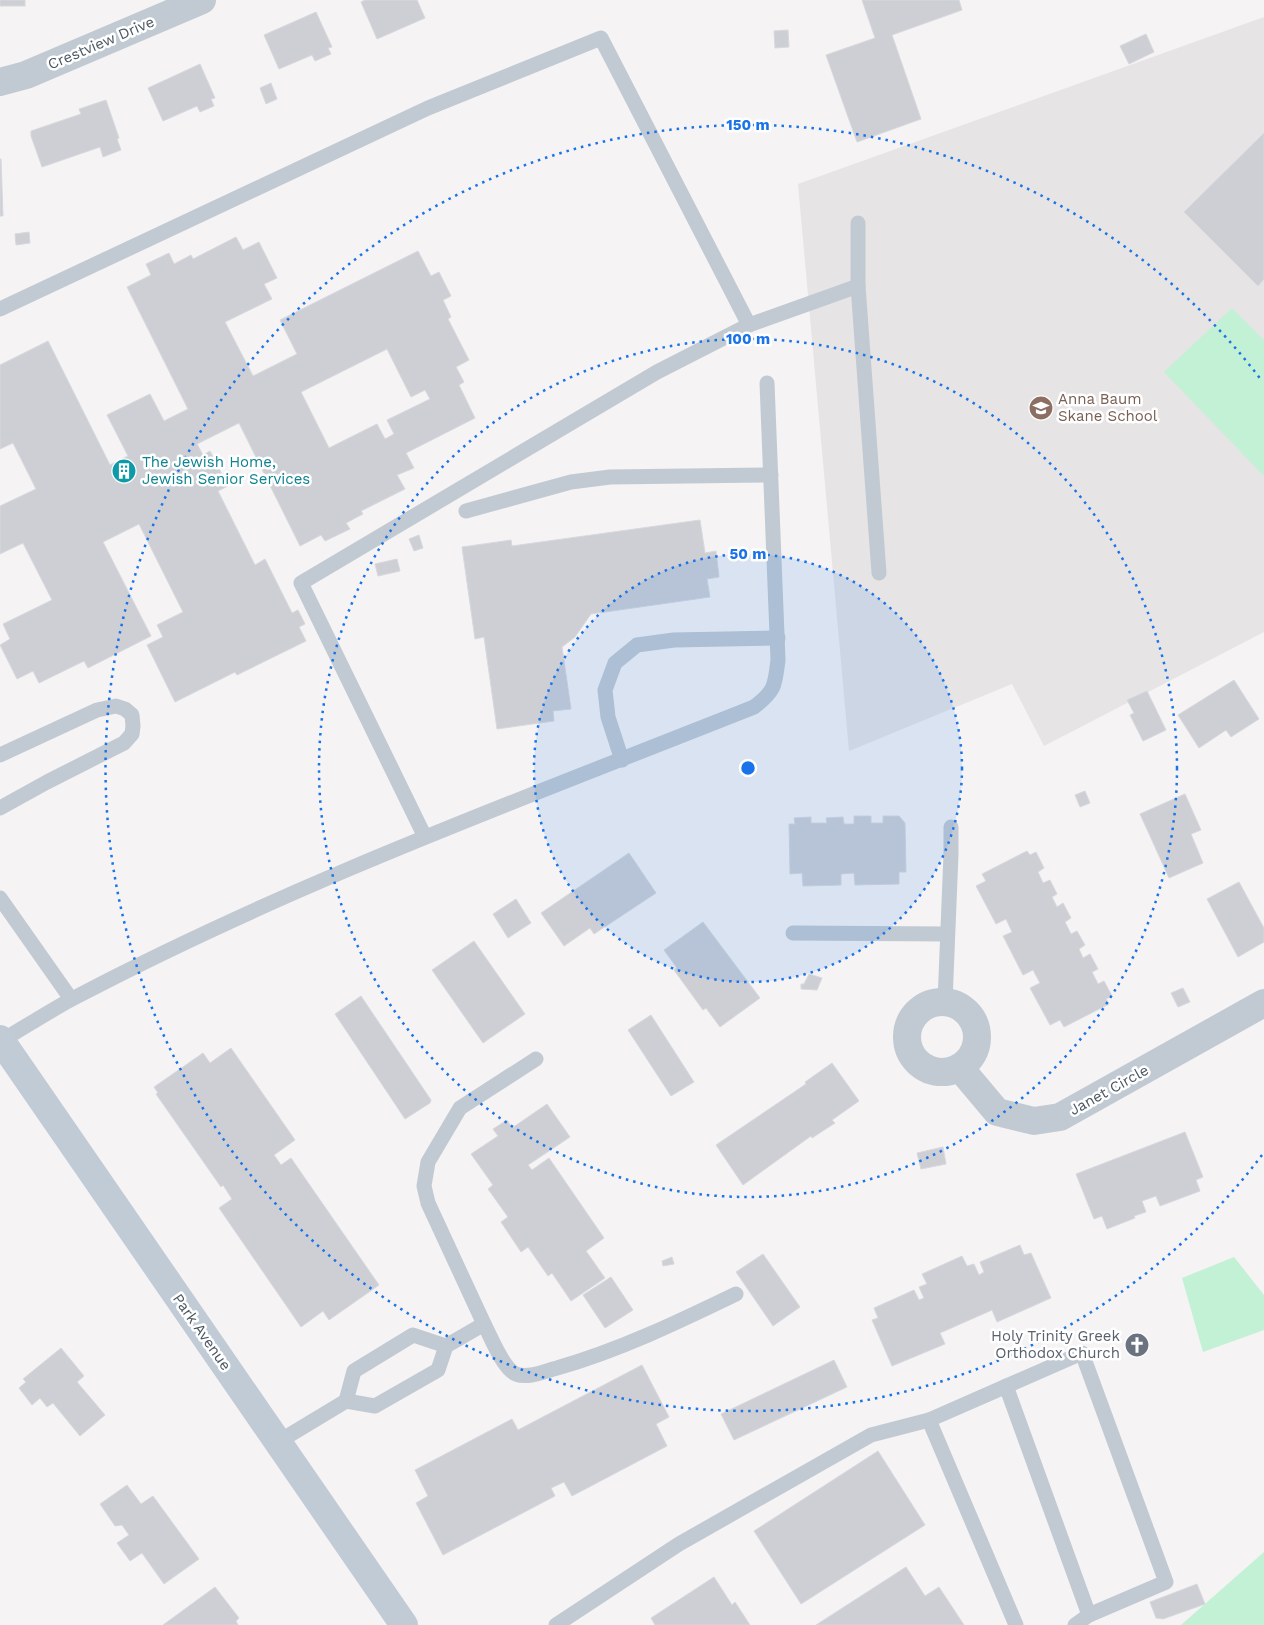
<svg xmlns="http://www.w3.org/2000/svg" width="1264" height="1625" font-family="'Work Sans',sans-serif">
<rect width="100%" height="100%" fill="#f5f3f3"/>
<polygon fill="#e6e4e5" points="1264,17 1264,632 1044,746 1012,684 849,751 798,184"/>
<g fill="#c3f1d5">
<polygon points="1232,308 1264,340 1264,476 1164,372"/>
<polygon points="1234,1257 1264,1295 1264,1330 1203,1352 1182,1278"/>
<polygon points="1264,1552 1264,1625 1181,1625"/>
</g>
<g fill="#cdcfd5" stroke="#d7d9de" fill-rule="evenodd">
<rect x="0" y="0" width="25" height="6"/>
<polygon points="365,0 417,0 425,18 377,39 361,2"/>
<polygon points="862,0 959,0 962,10 892,35 921,119 857,142 826,55 875,38"/>
<polygon points="316,12 332,47 328,48 331,54 315,61 312,55 279,69 264,35"/>
<polygon points="788,30 789,47 775,48 774,31"/>
<polygon points="1146,34 1154,52 1129,64 1120,46"/>
<polygon points="200,64 215,98 211,99 214,106 200,112 197,106 163,121 148,88"/>
<polygon points="271,83 277,99 266,104 260,88"/>
<polygon points="106,100 119,138 117,139 121,150 103,157 100,147 42,167 31,136 31,131 81,114 79,109"/>
<polygon points="1264,133 1264,279 1258,286 1184,212"/>
<polygon points="0,159 1,159 3,216 0,216"/>
<polygon points="29,232 30,243 16,245 15,234"/>
<path d="M236,237L243,250L259,242L277,278L264,284L272,299L225,322L253,376L297,354L280,320L418,251L431,276L439,272L451,296L443,300L451,317L448,319L469,360L456,367L464,382L459,385L475,418L406,453L414,468L397,475L405,489L361,511L363,514L346,523L350,529L325,541L321,535L300,546L239,423L197,444L203,455L210,451L228,486L218,491L255,565L265,559L292,613L298,610L305,624L299,627L306,641L237,675L235,672L175,702L147,645L163,637L157,625L183,612L139,524L103,542L151,636L88,668L84,661L39,683L33,671L17,679L0,645L10,639L3,624L52,600L23,543L0,554V506L36,489L13,443L0,449V365L48,341L110,465L128,456L107,415L150,394L164,421L188,409L127,287L151,275L146,264L169,253L174,264L191,255L193,259ZM387,349L411,397L425,390L430,399L387,420L394,434L385,439L377,424L329,448L301,392Z"/>
<polygon points="700,520 705,553 716,551 719,577 707,579 710,597 591,614 575,637 562,647 571,709 553,711 554,721 497,729 484,637 475,639 462,547 511,540 512,546"/>
<polygon points="419,535 423,548 414,551 409,539"/>
<polygon points="397,559 400,571 378,576 375,564"/>
<polygon points="1234,680 1259,719 1231,737 1226,730 1199,748 1178,715"/>
<polygon points="1147,691 1166,730 1143,741 1130,715 1134,713 1127,700"/>
<polygon points="1085,791 1090,803 1080,807 1075,795"/>
<polygon points="1185,794 1201,830 1191,834 1203,863 1169,878 1140,814"/>
<polygon points="854,816 871,816 871,823 883,823 883,816 899,816 905,823 906,872 899,872 899,884 855,885 854,873 841,874 841,885 803,886 802,873 790,874 789,824 795,824 794,818 811,817 811,823 827,823 826,818 843,817 844,824 854,824"/>
<polygon points="1027,851 1030,855 1036,852 1044,868 1038,872 1043,883 1050,880 1057,894 1052,897 1057,907 1063,903 1071,918 1065,922 1071,934 1077,931 1085,945 1079,949 1083,958 1090,954 1098,969 1092,972 1098,984 1104,981 1112,996 1106,999 1109,1004 1064,1027 1060,1020 1050,1025 1030,988 1040,983 1033,970 1023,975 1003,936 1012,932 1006,919 996,924 976,886 986,881 982,874"/>
<polygon points="629,853 656,893 594,934 590,928 564,946 541,913"/>
<polygon points="1239,882 1264,928 1264,942 1238,957 1207,899"/>
<polygon points="516,899 531,923 508,938 493,914"/>
<polygon points="703,922 760,998 720,1027 706,1008 703,1010 674,970 677,968 664,950"/>
<polygon points="474,941 525,1014 483,1043 432,970"/>
<polygon points="809,974 822,978 817,990 801,989 801,984 804,984"/>
<polygon points="1183,988 1190,1002 1178,1007 1171,993"/>
<polygon points="361,996 431,1100 430,1103 405,1119 335,1014"/>
<polygon points="651,1015 694,1082 671,1096 628,1030"/>
<polygon points="231,1048 295,1140 274,1155 281,1165 291,1158 379,1285 329,1320 323,1311 301,1327 219,1208 232,1199 223,1185 221,1187 156,1094 158,1093 154,1087 203,1053 210,1063"/>
<polygon points="832,1063 859,1101 832,1120 835,1123 812,1138 811,1136 743,1185 716,1145 806,1084 805,1082"/>
<polygon points="547,1104 570,1137 528,1165 532,1170 549,1158 604,1238 586,1251 605,1278 571,1301 552,1273 548,1276 528,1247 521,1252 501,1222 508,1217 488,1189 493,1185 471,1154 498,1136 493,1129 507,1120 512,1128"/>
<polygon points="1185,1132 1203,1177 1196,1180 1200,1191 1160,1206 1156,1196 1142,1201 1146,1212 1134,1216 1135,1218 1107,1229 1102,1216 1094,1219 1076,1174"/>
<polygon points="943,1147 946,1164 921,1169 917,1153"/>
<polygon points="1020,1245 1024,1255 1031,1253 1051,1298 997,1322 992,1310 940,1333 945,1344 892,1366 872,1320 878,1318 874,1308 914,1290 919,1300 924,1298 919,1287 927,1284 922,1274 962,1256 967,1266 974,1264 979,1275 984,1272 980,1262"/>
<polygon points="763,1254 800,1307 773,1326 736,1272"/>
<polygon points="672,1257 674,1264 663,1266 662,1261"/>
<polygon points="611,1277 633,1310 605,1328 583,1295"/>
<polygon points="61,1348 84,1376 77,1382 105,1415 80,1436 53,1403 47,1407 40,1398 32,1405 19,1388 26,1382 23,1379"/>
<polygon points="834,1360 847,1387 734,1440 721,1414"/>
<polygon points="642,1365 669,1417 656,1424 667,1446 572,1496 564,1482 551,1488 555,1496 443,1555 416,1503 428,1496 415,1470 512,1419 518,1430"/>
<polygon points="878,1451 925,1525 801,1604 754,1531"/>
<polygon points="127,1485 141,1504 153,1496 199,1559 164,1584 142,1553 130,1561 117,1543 129,1535 122,1525 115,1526 100,1504"/>
<polygon points="906,1567 925,1596 939,1587 964,1625 816,1625"/>
<polygon points="714,1577 732,1605 735,1602 750,1625 655,1625 651,1618"/>
<polygon points="1197,1584 1205,1604 1163,1619 1156,1618 1150,1602"/>
<polygon points="215,1587 239,1618 236,1621 238,1625 163,1625"/>
</g>
<g fill="none" stroke-linecap="round" stroke-linejoin="round">
<g stroke="#c1cad2" stroke-width="15">
<polyline points="858,286 879,573"/>
<polyline points="0,309 428,108 601,38 749,325 657,372 301,583 425,837"/>
<polyline points="749,325 858,286 858,223"/>
<polyline points="466,511 571,482 610,477 771,475"/>
<polyline points="0,755 97,710 116,706 125,709 132,715 133,726 132,734 124,743 47,782 0,808"/>
<polyline points="622,760 608,717 605,690 615,663 637,645 674,640 778,638"/>
<polyline points="0,898 71,999"/>
<polyline points="793,933 947,934"/>
<polyline points="945,1002 951,854 951,827"/>
<path d="M1,1041C25,1027 48,1012 72,999C292,883 525,798 754,707C775,691 775,686 778,660L767,383"/>
<polyline points="484,1324 428,1203 424,1186 428,1162 460,1108 536,1059"/>
<polyline points="1006,1386 1089,1615"/>
<polyline points="346,1401 354,1371 413,1335 446,1346"/>
<polyline points="929,1420 1082,1353 1166,1582 1089,1615 1075,1625"/>
<path d="M278,1442L346,1401L375,1406L438,1370L446,1346L484,1324C491,1337 503,1369 516,1374C528,1379 545,1371 557,1368C620,1350 678,1322 736,1294"/>
<polyline points="556,1625 679,1544 871,1435 929,1420 1016,1625"/>
</g>
<g stroke="#c1cad2" stroke-width="28">
<polyline points="0,82 26,75 202,0"/>
<circle cx="942" cy="1037" r="35"/>
<polyline points="960,1068 997,1112 1034,1121 1060,1117 1264,1003"/>
</g>
<polyline stroke="#c1cbd6" stroke-width="28" points="0,1039 404,1625"/>
</g>
<circle cx="748" cy="768" r="214" fill="#1a73e8" fill-opacity=".12"/>
<g fill="none" stroke="#1a73e8" stroke-width="2.5" stroke-dasharray="2.5 5">
<circle cx="748" cy="768" r="214"/>
<circle cx="748" cy="768" r="429"/>
<path d="M1262 1155A643 643 0 1 1 1262 381"/>
</g>
<defs>
<symbol id="school-disc" viewBox="-11 -11 22 22"><circle r="9.5" fill="#8d6e63" stroke="#fff"/><path d="M0-5L7-2L0 1L-7-2ZM-4 1L0 2.5L4 1V4Q0 6-4 4Z" fill="#fff"/></symbol>
<symbol id="building-disc" viewBox="-11 -11 22 22"><circle r="9.5" fill="#0f9aa8" stroke="#fff"/><path d="M-4-6H4V6H1V3H-1V6H-4ZM-2.5-4.3h1.7v1.8h-1.7ZM.8-4.3h1.7v1.8H.8ZM-2.5-1h1.7V.8h-1.7ZM.8-1h1.7V.8H.8Z" fill="#fff"/></symbol>
<symbol id="church-disc" viewBox="-11 -11 22 22"><circle r="9.5" fill="#6b7280" stroke="#fff"/><path d="M-1.2-6h2.4v3.5h3.3v2.4h-3.3V6h-2.4V-.1h-3.3v-2.4h3.3Z" fill="#fff"/></symbol>
</defs>
<g fill-rule="evenodd">
<use href="#school-disc" x="1027" y="394" width="28" height="28"/>
<use href="#building-disc" x="110" y="457" width="28" height="28"/>
<use href="#church-disc" x="1123" y="1331" width="28" height="28"/>
</g>
<g text-anchor="middle" dominant-baseline="central" stroke-width="5" stroke-linejoin="round" paint-order="stroke">
<g font-size="15" fill="#4a5661" stroke="#fff">
<text transform="translate(101 43) rotate(-23)">Crestview Drive</text>
<text transform="translate(1109 1090) rotate(-29)">Janet Circle</text>
<text transform="translate(202 1332) rotate(55)">Park Avenue</text>
</g>
<g font-size="15" fill="#785e54" stroke="#fff" text-anchor="start">
<text x="1058" y="399">Anna Baum<tspan x="1058" dy="17">Skane School</tspan></text>
</g>
<g font-size="15" fill="#0d838f" stroke="#fff" text-anchor="start">
<text x="142" y="462">The Jewish Home,<tspan x="142" dy="17">Jewish Senior Services</tspan></text>
</g>
<g font-size="15" fill="#5b616d" stroke="#fff" text-anchor="end">
<text x="1120" y="1336">Holy Trinity Greek<tspan x="1120" dy="17">Orthodox Church</tspan></text>
</g>
</g>
<circle cx="748" cy="768" r="8" fill="#1a73e8" stroke="#fff" stroke-width="2.5"/>
<g font-size="15" text-anchor="middle" font-weight="bold" fill="#1a73e8" stroke="#fff" stroke-width="5" stroke-linejoin="round" paint-order="stroke">
<text x="748" y="130">150 m</text>
<text x="748" y="344">100 m</text>
<text x="748" y="559">50 m</text>
</g>
</svg>
